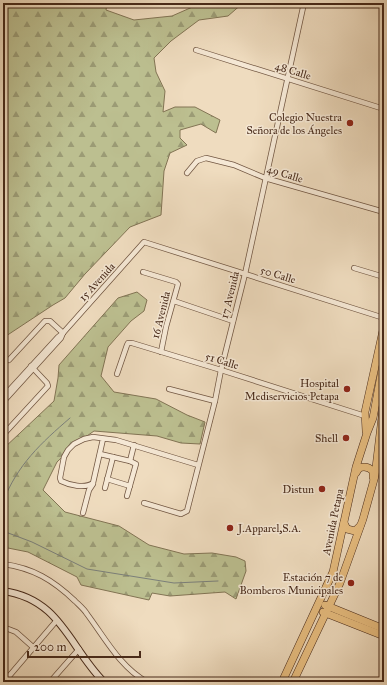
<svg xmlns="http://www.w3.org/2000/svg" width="387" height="685" font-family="'IM FELL Great Primer',serif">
<defs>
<pattern id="forest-firs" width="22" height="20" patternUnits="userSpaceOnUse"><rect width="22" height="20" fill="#bcbf90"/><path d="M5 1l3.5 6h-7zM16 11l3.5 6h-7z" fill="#9b9b75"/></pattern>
</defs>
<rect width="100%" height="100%" fill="#efdcbf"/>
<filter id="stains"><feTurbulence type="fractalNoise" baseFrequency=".005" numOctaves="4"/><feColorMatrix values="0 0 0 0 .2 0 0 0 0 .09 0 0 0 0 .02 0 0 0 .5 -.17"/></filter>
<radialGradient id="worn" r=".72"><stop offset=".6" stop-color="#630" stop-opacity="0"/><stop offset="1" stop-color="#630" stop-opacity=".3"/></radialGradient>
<g fill="url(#forest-firs)" stroke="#827454">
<polygon points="3,3 107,3 106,10 134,20 172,16 197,5 209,3 243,3 228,16 199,20 171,41 154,58 156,72 165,91 163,112 175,107 195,107 220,120 216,133 201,124 180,130 180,138 187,145 170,153 164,171 161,215 130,227 85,274 65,298 53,305 3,338"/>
<polygon points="137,292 147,300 144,311 131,321 108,347 101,376 114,392 156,399 187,415 205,422 200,444 181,443 157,436 94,431 77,443 57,462 43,490 65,512 119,526 149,545 184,554 212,553 236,557 245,561 246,571 236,599 225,592 170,596 152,593 149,600 81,585 77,577 28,552 3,547 3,449 54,401 58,378 59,365 118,298"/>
</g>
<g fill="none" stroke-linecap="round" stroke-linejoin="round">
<g stroke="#7b7f7a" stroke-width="1">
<path d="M3,502C17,465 41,443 70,418"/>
<polyline points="3,531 32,542 87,569 174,583 218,581"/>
</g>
<defs>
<g id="street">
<polyline points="383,3 384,3"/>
<polyline points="196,50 384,109"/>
<polyline points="187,173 197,161 206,158 234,165 265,178 384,212"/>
<polyline points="354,268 384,277"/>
<polyline points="143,272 176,282 178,284 166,327 161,352"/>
<polyline points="174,301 233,321"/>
<polyline points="9,360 45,321 50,321 63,333"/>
<polyline points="117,374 127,345 128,343 132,343 221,370 365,416"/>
<polyline points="169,389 215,401"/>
<polyline points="3,397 58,337 63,333 144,242 384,318"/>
<polyline points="3,402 61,338 63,333"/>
<polyline points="3,435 48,386 47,383 31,366"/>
<path d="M103,439L93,483C85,489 69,485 61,481L60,478L64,457L68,450L74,444L84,439L93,437L116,440L198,465"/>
<polyline points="100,454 130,461 136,464 127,496"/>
<polyline points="130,461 134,445"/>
<polyline points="107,479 130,486"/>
<polyline points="105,488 113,457"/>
<polyline points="144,503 181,514 187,511 215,401 221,370 245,274 304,3"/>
<polyline points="83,513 89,490 93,484"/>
<path d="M3,564C33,568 53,580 75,601C79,605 84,609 87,614C105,638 120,667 147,682"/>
<polyline points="3,627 16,632 34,648"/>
<polyline points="4,682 57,620"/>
<polyline points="50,682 79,649"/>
<polyline points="94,682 99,677"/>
</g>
<path id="secondary" d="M3,591C61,599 69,647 104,682"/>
<g id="primary">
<polyline points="366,431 365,412 384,326"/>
<polyline points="379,465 384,445"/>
<path d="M356,473L359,468C364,466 369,467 373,471V477"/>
<polyline points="344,523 347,529 355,531 360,526"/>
<polyline points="325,605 384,629"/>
<polyline points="323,612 384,636"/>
<polyline points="282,682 333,572 356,467 367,433 373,418 384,359"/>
<polyline points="293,682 340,583 363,519 375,476 384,400"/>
</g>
</defs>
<use href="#street" stroke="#715642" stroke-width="6"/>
<use href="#secondary" stroke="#472919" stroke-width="8"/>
<use href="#primary" stroke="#472919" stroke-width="8"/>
<use href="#street" stroke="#f5e8d5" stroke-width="4.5"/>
<use href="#secondary" stroke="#f5e8d5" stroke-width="6"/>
<use href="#primary" stroke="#e8be80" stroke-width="7"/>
</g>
<g fill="#8f2418" stroke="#f5e8d5" stroke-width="1.5">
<circle cx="350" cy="123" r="4"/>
<circle cx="347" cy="389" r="4"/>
<circle cx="346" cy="438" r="4"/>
<circle cx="322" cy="489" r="4"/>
<circle cx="230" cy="528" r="4"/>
<circle cx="351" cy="583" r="4"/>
</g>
<g text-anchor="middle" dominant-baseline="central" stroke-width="3" stroke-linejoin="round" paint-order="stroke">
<g font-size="11" fill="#472919" stroke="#f5e8d5">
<text transform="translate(293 71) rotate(17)">48 Calle</text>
<text transform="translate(285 174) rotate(17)">49 Calle</text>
<text transform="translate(278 275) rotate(17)">50 Calle</text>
<text transform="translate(97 282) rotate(-48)">15 Avenida</text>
<text transform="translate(230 295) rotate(-76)">17 Avenida</text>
<text transform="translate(161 315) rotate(-76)">16 Avenida</text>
<text transform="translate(222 361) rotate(17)">51 Calle</text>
<text transform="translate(333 522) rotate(-78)">Avenida Petapa</text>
</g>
<g font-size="11" fill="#472919" stroke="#f5e8d5" text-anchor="end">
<text x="342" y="117">Colegio Nuestra<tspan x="342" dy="13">Señora de los Ángeles</tspan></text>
<text x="339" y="383">Hospital<tspan x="339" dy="13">Mediservicios Petapa</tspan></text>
<text x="338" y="438">Shell</text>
<text x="314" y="489">Distun</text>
<text x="238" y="528" text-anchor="start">J.Apparel,S.A.</text>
<text x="343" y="577">Estación 7 de<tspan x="343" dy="13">Bomberos Municipales</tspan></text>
</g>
</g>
<rect width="387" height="685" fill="none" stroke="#efdcbf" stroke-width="16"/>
<rect x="4" y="4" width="379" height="677" fill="none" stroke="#472919" stroke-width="2"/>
<rect x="8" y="8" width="371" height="669" fill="none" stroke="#472919"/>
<path d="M28 651v6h112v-6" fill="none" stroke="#472919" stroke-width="2"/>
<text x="34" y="651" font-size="12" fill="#472919" stroke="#f5e8d5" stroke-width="3" paint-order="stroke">200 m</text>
<rect width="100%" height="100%" filter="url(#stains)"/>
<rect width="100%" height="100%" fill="url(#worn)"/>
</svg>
